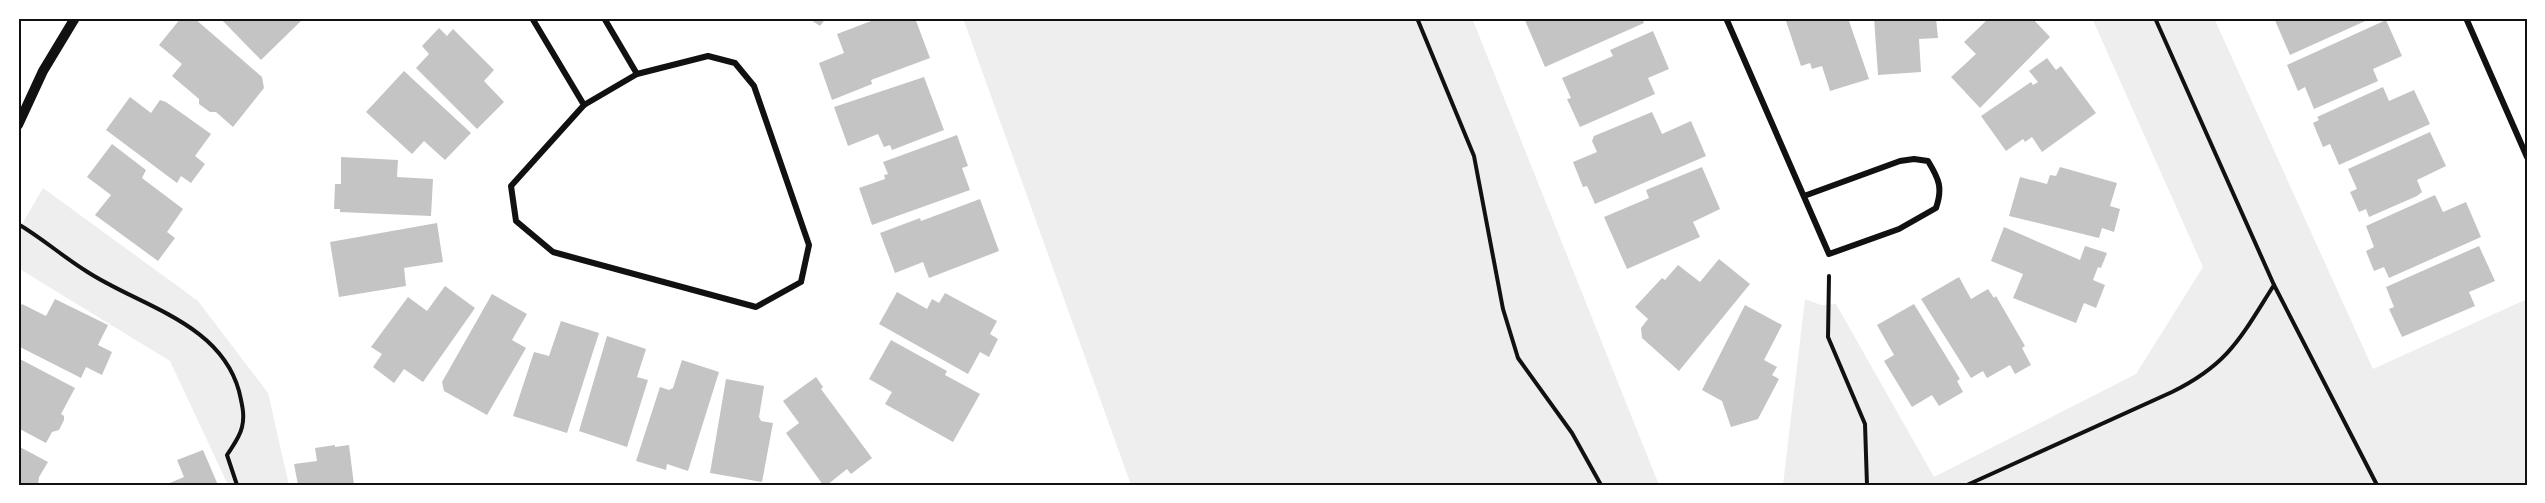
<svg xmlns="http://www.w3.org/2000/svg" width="2545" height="503" font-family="'PT Sans',sans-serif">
<rect width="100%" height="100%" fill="#fff"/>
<g fill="#eee">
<polygon points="963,18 1472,18 1659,485 1131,485"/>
<polygon points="2092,18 2214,18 2373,369 2527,299 2527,485 1783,485 1805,299 1821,305 1836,304 1934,477 2136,374 2203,267"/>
<polygon points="43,188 198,301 268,393 289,485 228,485 170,361 18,268 18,231"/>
</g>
<g fill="#c4c4c4">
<polygon points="181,18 194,18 262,77 264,88 233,127 216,112 210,112 199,104 199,99 172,76 182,64 159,45"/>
<polygon points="220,18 304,18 261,60"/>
<polygon points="808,18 826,18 820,26"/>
<polygon points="879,18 915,18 930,58 871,80 872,84 832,100 819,63 844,53 837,34"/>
<polygon points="1524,18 1642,18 1644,23 1545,67"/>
<polygon points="1785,18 1848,18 1869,79 1830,91 1822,66 1812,69 1810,63 1801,66"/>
<polygon points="1874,18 1936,18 1938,38 1919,39 1921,72 1878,75"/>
<polygon points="1989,18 2032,18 2050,37 1980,108 1951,77 1976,54 1964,42"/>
<polygon points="2274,18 2372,18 2290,55"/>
<polygon points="2386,20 2402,56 2373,69 2378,81 2314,109 2305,87 2298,91 2287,65"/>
<polygon points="439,28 447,36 453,29 494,70 484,81 504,102 477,129 416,68 429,54 422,46"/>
<polygon points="1653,31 1669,69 1648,78 1655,94 1580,127 1567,99 1571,98 1562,78 1613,56 1610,50"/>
<polygon points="2047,58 2056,70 2061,66 2096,113 2042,152 2032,137 2025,142 2023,139 2006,151 1981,116 2031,82 2033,85 2038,82 2029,71"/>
<polygon points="404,71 471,133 445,160 424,141 412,154 366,112"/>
<polygon points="924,77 944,130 892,150 890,145 884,147 878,134 848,146 834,107"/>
<polygon points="2383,87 2389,101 2414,90 2430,124 2339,165 2330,144 2323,147 2313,123 2319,120 2317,117"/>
<polygon points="130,97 151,113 160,100 166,102 211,134 195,156 205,164 191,183 181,176 177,183 106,130"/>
<polygon points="1652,112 1662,134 1691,121 1706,156 1595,204 1587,186 1583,187 1573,162 1597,152 1592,141 1594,136"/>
<polygon points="2430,132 2446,166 2417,180 2422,192 2417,196 2369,217 2366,209 2359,212 2350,192 2357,189 2348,169"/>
<polygon points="957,135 968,166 962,168 970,190 872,225 859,188 885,179 884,175 888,174 883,162"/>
<polygon points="112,144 146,170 142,178 183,209 167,232 175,238 158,261 95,215 111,195 87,177"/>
<polygon points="341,157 398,160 397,177 433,179 431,216 340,212 340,209 334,209 335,184 341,184"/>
<polygon points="1702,167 1720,209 1693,222 1700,237 1627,269 1604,217 1649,198 1646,190"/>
<polygon points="2060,167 2117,183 2110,206 2120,209 2114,232 2102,228 2099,238 2009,216 2020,177 2047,184 2050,175 2056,176"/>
<polygon points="2435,195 2443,212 2466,202 2481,237 2389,278 2384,267 2374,271 2366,251 2374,247 2366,226"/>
<polygon points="980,199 999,251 929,278 923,262 895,273 880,233 920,218 921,221"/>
<polygon points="437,223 443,262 404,268 406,286 339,297 330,242"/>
<polygon points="2004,227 2080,260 2085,246 2107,253 2101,268 2098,267 2093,280 2105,285 2096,308 2084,303 2076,323 2013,298 2023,274 1991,261"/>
<polygon points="2479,246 2495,281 2469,292 2475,306 2402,337 2389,309 2394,307 2386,287"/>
<polygon points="1719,259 1750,284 1679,371 1642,338 1641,328 1648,319 1635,307 1662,278 1665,280 1678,265 1700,282"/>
<polygon points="1959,277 1971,299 1988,289 1994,298 1996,296 2025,346 2022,348 2031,365 2015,374 2010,365 1987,378 1983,371 1971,378 1921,299"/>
<polygon points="445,286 475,308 423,382 404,369 394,383 373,367 382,354 371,347 408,297 427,311"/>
<polygon points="897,292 927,309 932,299 939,303 945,293 997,321 990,334 998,339 989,357 980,352 968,374 879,324"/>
<polygon points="492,294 527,314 512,340 526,348 487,415 444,391 442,382"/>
<polygon points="55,299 108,325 98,345 112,352 102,375 86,367 81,378 18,346 18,311 22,304 46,316"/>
<polygon points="1914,304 1960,379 1957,381 1963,392 1939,406 1932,395 1912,407 1884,361 1894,355 1877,325"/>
<polygon points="1745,305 1782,325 1764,360 1777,367 1772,375 1779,379 1758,419 1731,427 1722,401 1702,390"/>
<polygon points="561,321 599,333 567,433 513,416 534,352 549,356"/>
<polygon points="607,336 646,349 637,377 648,380 627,447 579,431"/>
<polygon points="891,340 947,371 945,375 980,394 953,442 885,404 892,392 869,379"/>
<polygon points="18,358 75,388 61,414 64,416 64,420 59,430 52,432 46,443 18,428"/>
<polygon points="682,360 719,372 688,471 667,464 666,470 636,461 660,387 669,390 673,388"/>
<polygon points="816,377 823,387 821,389 872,458 851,474 847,469 827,485 823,485 786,433 799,423 783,401"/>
<polygon points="726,379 764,386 759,417 761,421 773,423 762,482 710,473"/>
<polygon points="335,445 335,447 349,445 354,485 298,485 294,464 317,461 315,448"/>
<polygon points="18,446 48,462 39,477 38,485 18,485"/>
<polygon points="203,450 218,485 165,485 184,477 177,460"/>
</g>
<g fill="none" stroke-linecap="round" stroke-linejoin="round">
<g stroke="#111" stroke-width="4">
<polyline points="1417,18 1474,156 1503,309 1518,358 1572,433 1601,485"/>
<polyline points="2155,18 2274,285 2377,485"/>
<path d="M18,224C42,238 62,256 86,271C139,306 220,322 239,391C242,404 245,415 242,427C240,437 232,447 227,455L237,485"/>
<polyline points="1829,276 1828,337 1865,424 1867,485"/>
<path d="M1967,485L2172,392C2229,364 2241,337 2274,285"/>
</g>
<g stroke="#111" stroke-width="6">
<polyline points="532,18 584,105"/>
<polyline points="604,18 637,74"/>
<path d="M1726,18L1829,254L1899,229L1936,208C1943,188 1939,179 1928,161L1914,159L1900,161L1804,196"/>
<polyline points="2466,18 2527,157"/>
<polygon points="708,56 735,63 754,86 809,245 801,282 756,307 553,252 516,221 511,186 584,105 637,74"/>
</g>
<polyline stroke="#111" stroke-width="10" points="18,125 43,71 75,18"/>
</g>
<rect width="2545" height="503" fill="none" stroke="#ffffff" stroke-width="39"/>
<rect x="20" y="20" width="2506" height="464" fill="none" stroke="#111" stroke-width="2"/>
</svg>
